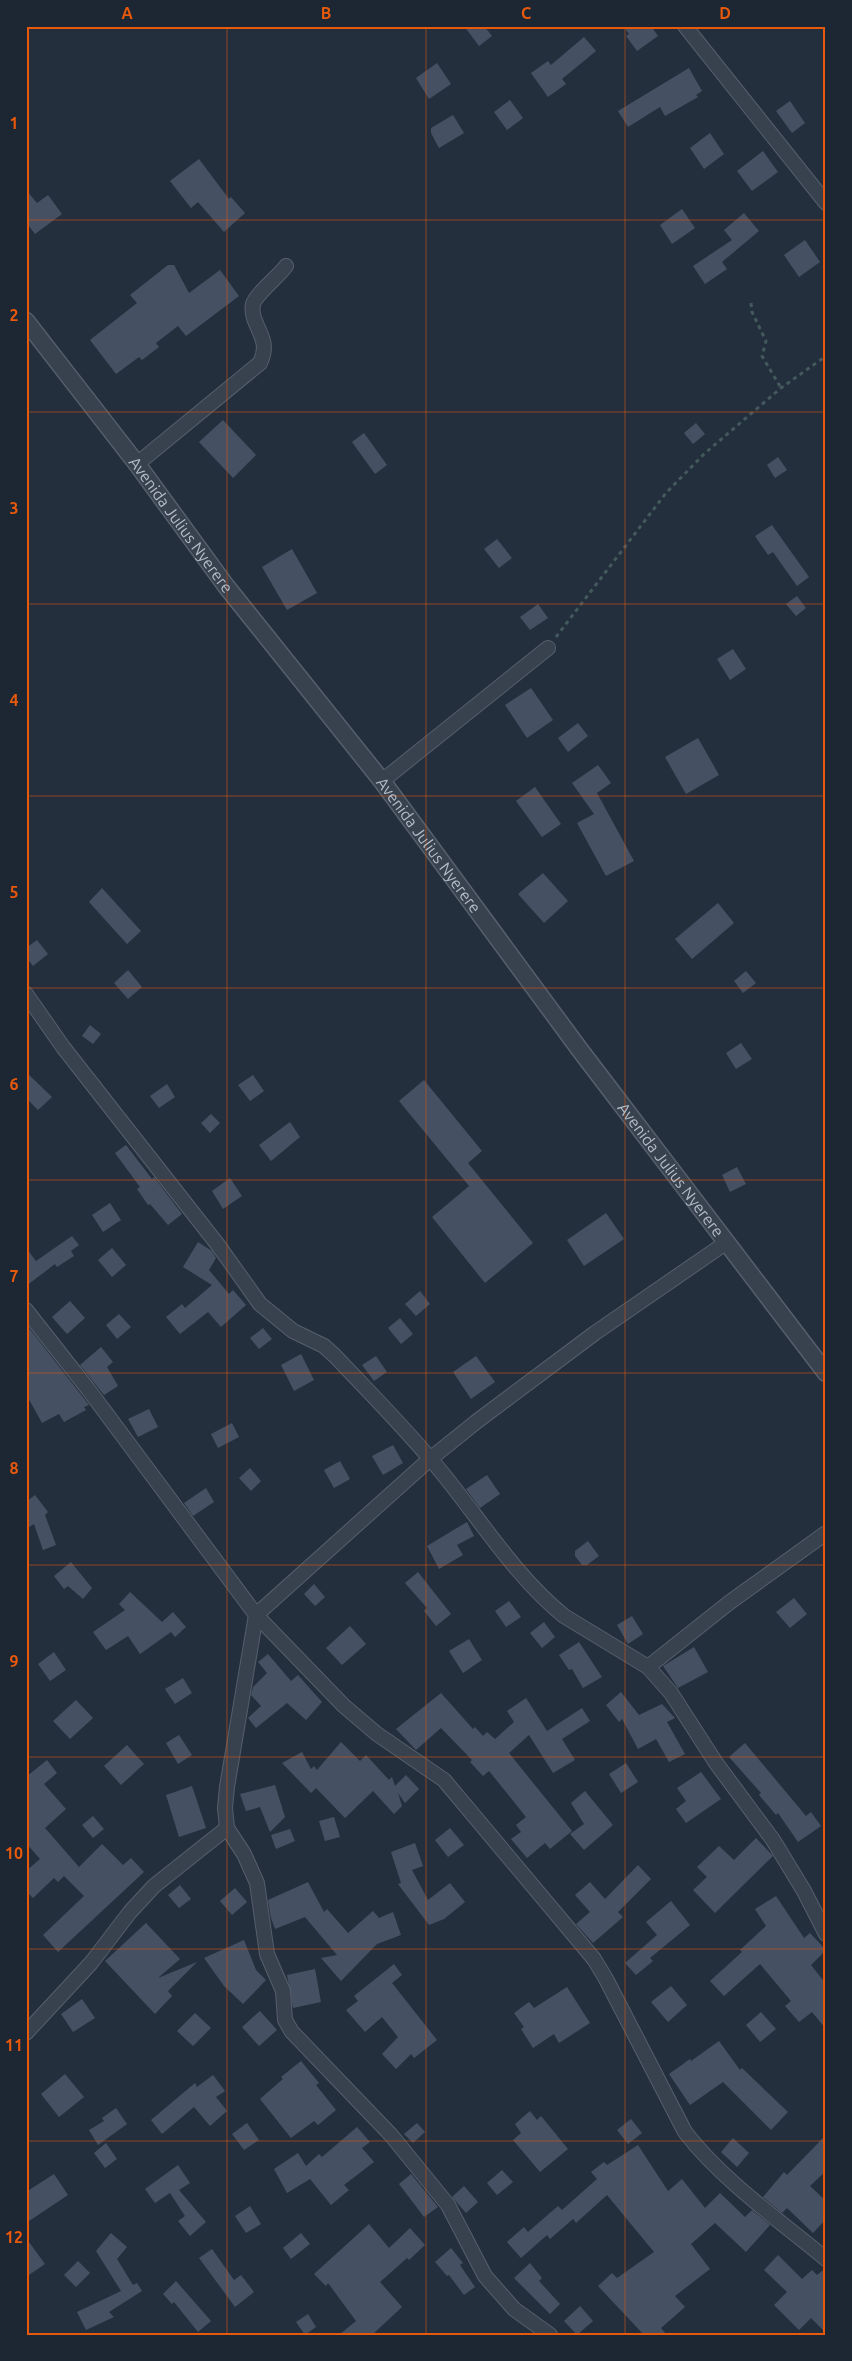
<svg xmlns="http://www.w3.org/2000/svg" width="852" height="2361" font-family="Ubuntu,sans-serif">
<rect width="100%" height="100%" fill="#242f3e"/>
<g fill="#455162">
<polygon points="464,26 484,26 492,36 479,46"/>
<polygon points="623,26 651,26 658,36 637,51 626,36 629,34"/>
<polygon points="584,37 596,51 562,79 566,84 548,97 531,73 548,61 551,65"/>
<polygon points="437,63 451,84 429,99 416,78"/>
<polygon points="689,68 702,91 696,95 698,97 665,116 660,107 628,127 618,111"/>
<polygon points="510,100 523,118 507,130 494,112"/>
<polygon points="790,101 805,123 792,133 776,111"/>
<polygon points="453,115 464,133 439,148 431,133 431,128"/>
<polygon points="710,133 724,154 704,169 690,148"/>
<polygon points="763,151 778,172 752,191 737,171"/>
<polygon points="199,159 229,199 231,197 245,213 224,232 198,202 191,208 170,181"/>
<polygon points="26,190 37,203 48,195 62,214 35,234 26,222"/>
<polygon points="682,209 695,228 672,244 660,225"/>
<polygon points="744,213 759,231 722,262 727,269 705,284 693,266 732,240 724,230"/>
<polygon points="805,240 820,262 799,277 784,255"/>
<polygon points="168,265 174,265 189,293 220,270 239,296 186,336 178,326 156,343 159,347 142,360 139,357 116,374 90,340 137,303 130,295"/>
<polygon points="223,420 256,455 233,478 199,442"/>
<polygon points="696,423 705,434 693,444 684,433"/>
<polygon points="364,433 387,465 375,474 352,442"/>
<polygon points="778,457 787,470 775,478 767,465"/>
<polygon points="772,525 809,577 797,586 773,552 768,555 755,536"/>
<polygon points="497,539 512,558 499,568 484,549"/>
<polygon points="292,549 317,593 287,610 262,567"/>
<polygon points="797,596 806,608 796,616 786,604"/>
<polygon points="538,604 548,618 530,630 520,617"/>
<polygon points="733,649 746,669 730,680 717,659"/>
<polygon points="531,688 553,720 527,738 505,705"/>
<polygon points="578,723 588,736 568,752 558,738"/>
<polygon points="698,738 719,775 686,794 665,757"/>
<polygon points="598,765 611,783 597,793 634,861 606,876 577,823 594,814 572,783"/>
<polygon points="535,787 561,824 542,837 516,801"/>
<polygon points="543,873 568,901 544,923 518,894"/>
<polygon points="102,888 141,931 127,944 89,902"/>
<polygon points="718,903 734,923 692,959 675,939"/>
<polygon points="37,940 48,954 33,966 26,957 26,948"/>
<polygon points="128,970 142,987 128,999 114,983"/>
<polygon points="746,971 756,983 743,993 734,981"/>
<polygon points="90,1025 101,1034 93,1044 82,1036"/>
<polygon points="741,1043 752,1059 736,1069 726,1053"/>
<polygon points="26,1072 52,1097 38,1110 26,1098"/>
<polygon points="253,1075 264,1091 250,1101 238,1085"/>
<polygon points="424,1080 482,1151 468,1163 533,1243 485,1283 432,1217 469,1186 399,1101"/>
<polygon points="167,1084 175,1097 159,1108 150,1096"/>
<polygon points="211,1114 220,1123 210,1133 201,1123"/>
<polygon points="290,1122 300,1137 271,1161 259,1145"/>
<polygon points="126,1145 152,1179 154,1177 182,1214 168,1225 150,1204 148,1205 137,1189 140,1187 115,1153"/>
<polygon points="737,1167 746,1184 730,1192 722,1175"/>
<polygon points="230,1178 242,1196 223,1209 212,1191"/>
<polygon points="110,1203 121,1220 103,1232 92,1215"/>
<polygon points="606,1213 624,1239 584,1266 567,1240"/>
<polygon points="72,1236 79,1245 71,1251 74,1256 57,1267 55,1264 26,1286 26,1248 36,1261"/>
<polygon points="198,1242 212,1251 216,1258 209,1270 229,1294 233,1290 246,1305 221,1327 208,1312 180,1334 166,1317 182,1304 185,1308 212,1285 183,1267"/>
<polygon points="112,1248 126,1265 112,1277 98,1260"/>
<polygon points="420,1291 430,1304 416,1316 405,1304"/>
<polygon points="70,1301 85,1318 67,1334 52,1317"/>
<polygon points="119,1314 131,1327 117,1339 106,1325"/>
<polygon points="400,1318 413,1334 401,1344 388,1328"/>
<polygon points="26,1324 89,1405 84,1407 86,1410 64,1422 59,1414 42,1423 26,1394"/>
<polygon points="263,1328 272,1339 259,1349 250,1338"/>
<polygon points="101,1347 113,1362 107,1367 118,1386 104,1395 80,1365"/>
<polygon points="301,1354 314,1380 294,1391 281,1365"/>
<polygon points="376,1356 387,1372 374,1381 362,1365"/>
<polygon points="476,1356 495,1382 471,1399 453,1372"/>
<polygon points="149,1409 158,1427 138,1437 128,1419"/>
<polygon points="232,1423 239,1437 218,1448 211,1434"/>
<polygon points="393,1445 403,1463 383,1475 372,1456"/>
<polygon points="340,1461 350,1479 334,1488 324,1470"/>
<polygon points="250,1468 261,1481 251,1491 239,1478"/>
<polygon points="487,1475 500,1494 480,1508 466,1489"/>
<polygon points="206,1488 214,1502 193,1516 184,1503"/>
<polygon points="35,1495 48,1512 45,1515 56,1545 43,1550 34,1524 26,1529 26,1502"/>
<polygon points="467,1522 474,1536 457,1545 463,1555 439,1569 427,1546"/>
<polygon points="588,1541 599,1556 587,1565 582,1565 575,1556 575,1551"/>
<polygon points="71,1562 92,1588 83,1599 68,1586 64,1589 54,1576"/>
<polygon points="418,1572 451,1614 436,1626 424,1611 427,1608 405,1583"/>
<polygon points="314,1584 325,1597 315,1606 304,1594"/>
<polygon points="130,1592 162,1622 173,1612 186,1627 175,1637 171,1632 140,1654 128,1636 106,1650 93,1632 125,1610 119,1604"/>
<polygon points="794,1598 807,1614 790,1628 776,1612"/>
<polygon points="509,1601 521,1617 506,1627 495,1611"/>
<polygon points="632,1616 643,1634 628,1644 617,1625"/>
<polygon points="544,1622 555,1637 542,1648 530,1633"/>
<polygon points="350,1626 366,1644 342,1665 326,1648"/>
<polygon points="469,1639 482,1660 463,1673 449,1651"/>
<polygon points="579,1642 602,1677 583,1688 572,1669 569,1670 559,1655"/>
<polygon points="694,1647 708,1672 678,1688 663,1666"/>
<polygon points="54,1652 66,1670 50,1681 38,1664"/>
<polygon points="268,1654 291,1681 298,1675 322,1702 306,1720 287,1703 256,1728 248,1718 261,1706 251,1695 253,1687 267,1673 258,1662"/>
<polygon points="183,1678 192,1693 175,1704 165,1689"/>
<polygon points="621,1692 639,1715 662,1704 675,1718 667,1722 685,1754 669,1762 656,1739 638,1749 622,1719 619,1722 606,1705"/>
<polygon points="441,1693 473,1729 475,1727 483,1736 487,1732 495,1739 514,1722 507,1711 526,1698 547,1731 582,1708 590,1721 562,1739 575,1760 553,1773 529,1735 509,1753 572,1831 550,1849 545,1843 527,1858 511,1839 521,1832 516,1825 526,1817 489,1771 483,1776 470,1762 472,1760 441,1728 416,1750 396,1729"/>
<polygon points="76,1700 93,1718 70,1739 53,1721"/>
<polygon points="179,1735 192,1755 178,1764 166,1743"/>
<polygon points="341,1742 360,1761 366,1755 389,1780 392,1777 395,1786 406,1775 419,1789 405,1803 398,1793 402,1806 394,1814 373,1791 345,1818 316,1788 311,1793 282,1763 302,1752 311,1769 314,1766 317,1770"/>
<polygon points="745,1743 806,1816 811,1812 821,1826 798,1842 778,1813 776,1815 759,1795 761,1793 729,1757"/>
<polygon points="127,1745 144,1764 121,1785 104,1766"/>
<polygon points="47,1760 57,1773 44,1784 66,1809 45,1828 79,1867 102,1844 123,1865 131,1858 144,1872 58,1952 43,1935 84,1896 64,1876 58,1882 54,1878 33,1898 26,1891 26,1871 40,1859 26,1843 26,1777"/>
<polygon points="626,1763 638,1782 621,1793 609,1774"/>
<polygon points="701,1772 721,1799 686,1823 676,1809 686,1801 677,1788"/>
<polygon points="275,1785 285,1817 270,1832 260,1807 246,1811 240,1794"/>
<polygon points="192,1786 206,1828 179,1837 166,1795"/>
<polygon points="585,1791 613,1825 584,1850 570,1834 584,1824 571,1803"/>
<polygon points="93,1816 104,1829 93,1838 82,1825"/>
<polygon points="334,1817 340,1837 325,1841 319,1821"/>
<polygon points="450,1828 464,1845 448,1857 435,1840"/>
<polygon points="290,1829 295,1841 276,1849 271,1835"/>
<polygon points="756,1838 773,1856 715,1913 693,1890 707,1877 697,1867 719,1846 734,1860"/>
<polygon points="415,1843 423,1866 412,1870 428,1900 450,1883 465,1902 444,1919 429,1925 398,1884 401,1883 391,1852"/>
<polygon points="638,1865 651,1879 618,1912 623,1917 593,1943 576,1924 590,1912 575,1895 590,1882 605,1899"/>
<polygon points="308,1882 324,1912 327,1909 348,1933 373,1911 379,1918 393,1912 401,1935 377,1944 341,1981 321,1958 337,1955 305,1917 275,1929 271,1918 268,1900"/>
<polygon points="180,1885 191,1899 179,1908 168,1895"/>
<polygon points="235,1888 247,1902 232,1915 220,1901"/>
<polygon points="776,1896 804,1938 810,1933 826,1950 811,1965 826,1984 826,2029 812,2012 799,2022 785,2006 791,2001 760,1964 724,1996 710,1981 742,1952 740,1950 766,1926 755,1909"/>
<polygon points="671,1901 690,1925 650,1958 653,1961 636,1975 625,1963 657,1935 646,1922"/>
<polygon points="146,1923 180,1959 158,1978 197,1962 168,1991 172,1996 155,2014 105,1961"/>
<polygon points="244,1940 256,1970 266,1980 243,2004 224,1986 204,1958"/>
<polygon points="394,1964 402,1975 392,1983 437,2040 414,2058 411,2054 396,2069 382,2054 398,2037 382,2017 365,2032 346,2010 358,2001 354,1996"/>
<polygon points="315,1969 321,2002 293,2008 287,1975"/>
<polygon points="671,1986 687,2005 668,2022 651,2002"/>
<polygon points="567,1987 590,2023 559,2043 554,2034 533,2048 521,2029 524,2027 514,2013 529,2002 534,2008"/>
<polygon points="82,1999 95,2018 73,2032 61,2014"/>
<polygon points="260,2011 277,2030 259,2046 242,2027"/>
<polygon points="761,2012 776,2029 760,2042 746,2025"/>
<polygon points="195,2013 211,2028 193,2046 177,2031"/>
<polygon points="719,2041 740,2070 742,2068 788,2112 771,2130 723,2082 690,2105 669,2074 690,2059 691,2061"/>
<polygon points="301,2061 319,2083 316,2085 336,2110 318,2125 314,2121 291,2138 260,2099 283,2079 281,2077"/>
<polygon points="65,2074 84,2097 59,2117 41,2094"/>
<polygon points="213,2075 225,2091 216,2097 227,2111 210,2126 194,2107 162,2134 151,2120 195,2083 197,2087"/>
<polygon points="116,2108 127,2124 98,2145 89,2130 104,2121 102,2118"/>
<polygon points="530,2111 537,2120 541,2116 568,2149 540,2172 513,2140 521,2133 515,2124"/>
<polygon points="631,2119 642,2133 628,2144 617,2130"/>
<polygon points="247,2123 259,2140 244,2150 232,2134"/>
<polygon points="417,2123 425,2132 413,2143 404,2134"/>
<polygon points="357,2127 370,2142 362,2148 374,2162 344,2185 349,2190 331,2205 310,2179 287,2193 274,2169 298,2153 306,2166 319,2154 322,2157"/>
<polygon points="826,2135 826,2171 810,2186 826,2201 826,2219 813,2233 787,2208 782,2213 763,2197 784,2172 787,2175"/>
<polygon points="733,2138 749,2153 737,2167 721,2152"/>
<polygon points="106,2143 117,2159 105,2168 94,2153"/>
<polygon points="638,2145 668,2191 682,2179 705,2208 720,2193 745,2217 752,2210 770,2225 746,2252 715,2223 691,2244 710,2269 675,2296 685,2307 661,2328 667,2335 644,2335 598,2286 612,2273 617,2278 654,2252 607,2195 576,2223 573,2219 550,2239 547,2235 521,2258 507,2242 524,2227 528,2232 558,2206 562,2210 597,2179 591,2172 604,2162 607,2165"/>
<polygon points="178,2165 190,2183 179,2190 206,2222 190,2236 178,2221 185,2216 170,2193 155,2203 145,2189"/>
<polygon points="502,2170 513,2182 497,2195 487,2183"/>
<polygon points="54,2174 68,2195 26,2223 26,2192"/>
<polygon points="411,2174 438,2207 424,2217 399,2184"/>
<polygon points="464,2186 478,2202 466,2213 452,2197"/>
<polygon points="250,2206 261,2224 246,2233 235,2216"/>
<polygon points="369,2224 389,2248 410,2228 425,2245 409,2260 407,2258 380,2282 402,2307 372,2335 339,2335 356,2321 328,2283 326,2286 314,2274"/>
<polygon points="111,2233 127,2247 117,2259 133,2285 137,2283 142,2291 109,2312 114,2317 86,2330 77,2312 121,2291 96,2251"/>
<polygon points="301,2233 310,2244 291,2259 283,2248"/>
<polygon points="26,2238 45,2264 26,2277"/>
<polygon points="451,2248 463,2263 460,2265 475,2287 464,2295 449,2275 447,2276 435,2262"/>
<polygon points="212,2249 234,2280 241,2275 254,2292 235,2307 199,2258"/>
<polygon points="778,2255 802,2279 812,2270 817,2275 826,2268 826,2333 811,2318 799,2330 774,2305 787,2292 764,2270"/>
<polygon points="78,2261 90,2273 76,2287 64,2275"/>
<polygon points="530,2263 542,2278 539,2281 560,2304 550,2314 514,2278"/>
<polygon points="176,2281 211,2321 198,2332 174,2302 172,2304 163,2294"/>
<polygon points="580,2306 593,2321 577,2335 564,2321"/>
<polygon points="308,2314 316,2327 305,2335 296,2322"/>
</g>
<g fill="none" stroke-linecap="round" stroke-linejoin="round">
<defs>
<g id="minor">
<polyline points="685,26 826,203"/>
<path d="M137,464L260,363C273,337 249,326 253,304C256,294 279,276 286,266"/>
<polyline points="382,781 548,648"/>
<path d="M26,994L63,1047L218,1245L260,1304L293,1331L324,1346L335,1356C372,1395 410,1433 443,1474C482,1522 516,1577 564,1616L648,1667"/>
<path d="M26,1310L88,1389L256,1615L344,1706L377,1734L444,1780L594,1959L606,1979L685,2132C721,2179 780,2221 826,2259"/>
<polyline points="826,1533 730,1602 648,1667 671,1693 716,1763 773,1840 804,1891 826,1934"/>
<polyline points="26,2033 91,1963 130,1912 154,1886 227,1828"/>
<polyline points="550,2335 514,2309 485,2276 448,2205 391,2135 292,2032 285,2020 283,1991 267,1954 257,1883 244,1854 227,1828 225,1808 227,1787 256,1615 430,1459 476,1422 595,1333 727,1242"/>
</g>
<g id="tertiary">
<path id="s1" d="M26,321L137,464L226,586L382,781L580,1050L826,1373"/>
</g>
</defs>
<use href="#minor" stroke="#565f6c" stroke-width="16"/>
<use href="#tertiary" stroke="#565f6c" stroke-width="19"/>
<g stroke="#44595c" stroke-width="3" stroke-dasharray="4 4" stroke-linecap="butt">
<polyline points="751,303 752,312 766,341 762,356 781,388"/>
<polyline points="556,637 666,493 704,454 781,388 826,356"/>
</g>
<use href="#minor" stroke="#38414e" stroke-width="14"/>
<use href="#tertiary" stroke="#38414e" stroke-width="16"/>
</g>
<path fill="none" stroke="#e8590c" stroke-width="1" stroke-opacity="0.55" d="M227,26V2335M426,26V2335M625,26V2335M26,220H826M26,412H826M26,604H826M26,796H826M26,988H826M26,1180H826M26,1373H826M26,1565H826M26,1757H826M26,1949H826M26,2141H826"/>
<g text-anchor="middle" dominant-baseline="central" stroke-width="4" stroke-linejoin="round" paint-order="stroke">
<g font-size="16" fill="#b4bcc9" stroke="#1d2633">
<text stroke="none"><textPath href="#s1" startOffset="256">Avenida Julius Nyerere</textPath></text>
<text stroke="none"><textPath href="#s1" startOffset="661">Avenida Julius Nyerere</textPath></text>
<text stroke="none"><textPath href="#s1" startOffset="1066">Avenida Julius Nyerere</textPath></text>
</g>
</g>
<rect width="852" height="2361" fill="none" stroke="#1d2633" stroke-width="55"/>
<rect x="28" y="28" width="796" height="2306" fill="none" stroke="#e8590c" stroke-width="2"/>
<g font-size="16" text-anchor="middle" font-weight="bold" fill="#e8590c">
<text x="127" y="19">A</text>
<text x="326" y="19">B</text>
<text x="526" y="19">C</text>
<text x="725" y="19">D</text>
<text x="14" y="129">1</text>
<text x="14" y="321">2</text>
<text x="14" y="514">3</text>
<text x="14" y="706">4</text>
<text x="14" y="898">5</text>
<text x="14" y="1090">6</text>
<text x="14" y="1282">7</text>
<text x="14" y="1474">8</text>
<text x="14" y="1667">9</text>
<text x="14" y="1859">10</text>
<text x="14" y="2051">11</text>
<text x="14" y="2243">12</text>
</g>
</svg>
